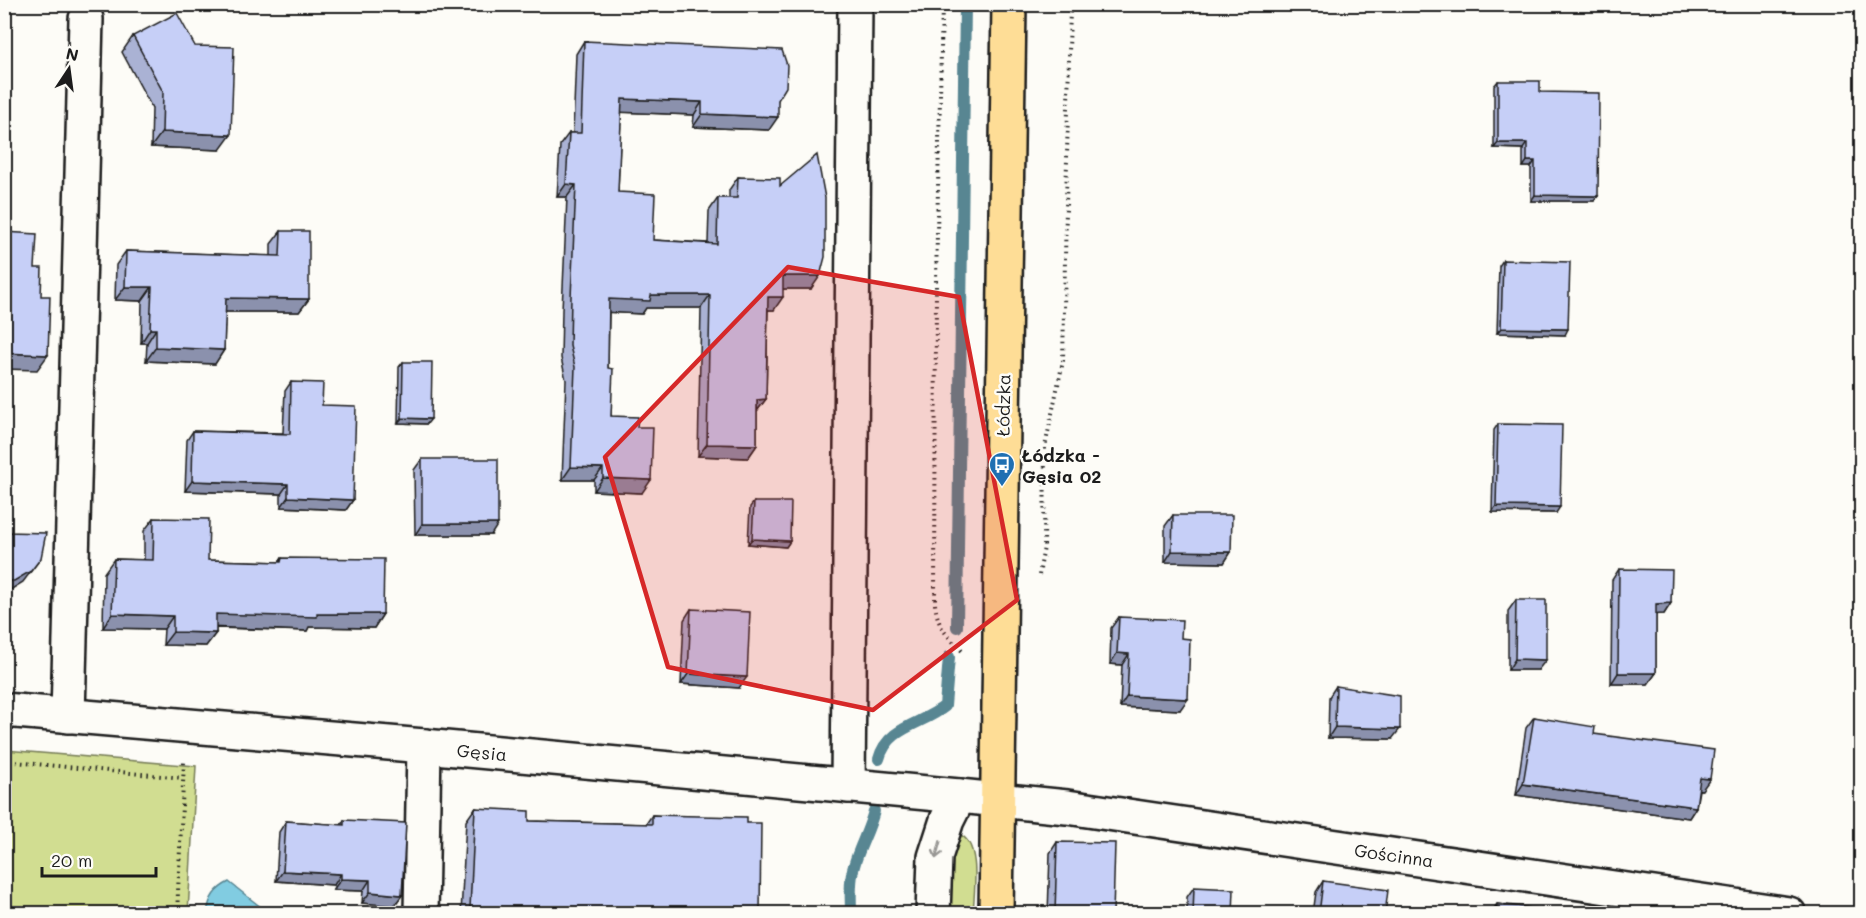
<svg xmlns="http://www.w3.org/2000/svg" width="1866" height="918" font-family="Mali,sans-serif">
<rect width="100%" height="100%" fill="#fdfcf7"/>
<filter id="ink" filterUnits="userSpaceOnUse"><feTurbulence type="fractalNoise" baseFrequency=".0167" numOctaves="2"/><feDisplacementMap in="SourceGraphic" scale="12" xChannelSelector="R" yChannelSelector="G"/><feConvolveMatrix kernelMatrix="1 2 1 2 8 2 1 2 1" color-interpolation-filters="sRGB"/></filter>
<g filter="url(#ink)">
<g fill="#d1dd91" stroke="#767c56" stroke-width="1.5">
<polygon points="5,750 196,766 188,913 5,913"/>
<path d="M958,834C982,841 974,893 973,913L944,914L946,855Z"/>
</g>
<path fill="#81cce1" stroke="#598692" stroke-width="1.5" d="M229,882L262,908L267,913H207C209,898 215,889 229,882Z"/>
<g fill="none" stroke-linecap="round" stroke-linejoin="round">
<g stroke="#598692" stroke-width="12">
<polyline points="957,627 965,4"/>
<path d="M879,759C888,726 922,725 945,706L949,657"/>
<path d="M851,914C851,898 849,881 854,866C859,847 869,831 874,811"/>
</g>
<defs>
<g id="minor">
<polyline points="4,710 424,746 959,796 1067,807 1789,914"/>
<polyline points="68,716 86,19"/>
<polyline points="848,786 855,4"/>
<polyline points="421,914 424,746"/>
<polyline points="933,914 935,857 947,820 959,796"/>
</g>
<polyline id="major" points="996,914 1009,4"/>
</defs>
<use href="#minor" stroke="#1c1c1c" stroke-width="38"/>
<use href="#major" stroke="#1c1c1c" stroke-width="38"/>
<g stroke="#1c1c1c" stroke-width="4" stroke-dasharray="1.5 4.5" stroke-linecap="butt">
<path d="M942,4L936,280L935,604C938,629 946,634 962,651"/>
<polyline points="1039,575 1044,547 1045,447 1063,361 1070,4"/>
<polyline points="4,761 183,778"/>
<polyline points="177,914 184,762"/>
</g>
<use href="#minor" stroke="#fdfcf7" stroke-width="33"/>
<use href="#major" stroke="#fedd96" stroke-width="33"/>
</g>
<g fill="#aab2d4" stroke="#1c1c1c" stroke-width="1.5">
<polygon points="133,36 220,150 151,147 152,108 122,52"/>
<polygon points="584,41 778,100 769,130 693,127 694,115 621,112 618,192 653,240 708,243 709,211 718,198 729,198 729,190 738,177 780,186 811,289 783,289 774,310 768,310 766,399 757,411 757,445 748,458 698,456 701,308 646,308 642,314 609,312 608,368 611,416 637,427 642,493 594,491 594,480 562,480 566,380 561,358 562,310 567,197 557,197 560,145 569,133 573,133 576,54"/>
<polygon points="1498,81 1540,92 1598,196 1594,201 1531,201 1531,167 1523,167 1523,149 1494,148 1494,86"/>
<polygon points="281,231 309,299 299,312 225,312 224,350 215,364 146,361 147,343 141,343 142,301 115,300 116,265 126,251 271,256 271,244"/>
<polygon points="1503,260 1565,335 1497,333 1499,266"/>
<polygon points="403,362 427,424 398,423 399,367"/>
<polygon points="291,382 322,405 353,500 346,510 281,507 281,494 185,491 187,440 193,431 283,433 285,391"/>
<polygon points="1498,424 1556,513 1492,512 1494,430"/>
<polygon points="422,459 491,535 415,535 414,470"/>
<polygon points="754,502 790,541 786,547 748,544 750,507"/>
<polygon points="1173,515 1231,552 1224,563 1165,562 1165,526"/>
<polygon points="154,518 208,560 279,562 282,558 383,614 374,628 309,627 307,631 216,628 216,633 206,646 163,645 164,629 103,628 104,573 114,559 144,560 144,531"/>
<polygon points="1619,569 1671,603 1664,614 1656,614 1656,673 1648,684 1611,684 1612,580"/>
<polygon points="1516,600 1538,670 1508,670 1508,611"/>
<polygon points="691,609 739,688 681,684 684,620"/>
<polygon points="1119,617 1181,638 1180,710 1120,707 1122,665 1110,664 1111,628"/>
<polygon points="1336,686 1392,739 1328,738 1329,697"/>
<polygon points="1534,717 1594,734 1702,790 1699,790 1696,807 1689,818 1516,795 1526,728"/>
<polygon points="475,808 529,821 646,824 652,815 747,823 760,914 461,914 466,821"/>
<polygon points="344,820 402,895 394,906 362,903 363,891 333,890 334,885 276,881 279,832 286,821 341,825"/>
<polygon points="1057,842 1113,914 1048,914 1050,853"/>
<polygon points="1323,881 1385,914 1313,914 1316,892"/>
<polygon points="1194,887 1233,914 1187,914 1187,897"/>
<polygon points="1497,904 1560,914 1490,914"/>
</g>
<g fill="#8b91ad" stroke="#1c1c1c" stroke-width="1.5">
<polygon points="622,99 702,102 694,115 613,112"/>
<polygon points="702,114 778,117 769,130 693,127"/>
<polygon points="162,132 231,135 220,150 151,147"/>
<polygon points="1498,143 1527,143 1523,149 1494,148"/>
<polygon points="1527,161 1535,161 1531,167 1523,167"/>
<polygon points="566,184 576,185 567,197 557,197"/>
<polygon points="1535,195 1598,196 1594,201 1531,201"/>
<polygon points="783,276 820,276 811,289 775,289"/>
<polygon points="125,287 152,287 142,301 115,300"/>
<polygon points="651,295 710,295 701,308 646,308 642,314 600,312 609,299"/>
<polygon points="768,297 783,297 774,310 759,310"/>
<polygon points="226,298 309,299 299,312 216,312"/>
<polygon points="1501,328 1568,329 1565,335 1497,333"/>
<polygon points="150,329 156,329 147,343 141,343"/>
<polygon points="156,347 224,350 215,364 146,361"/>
<polygon points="4,353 48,355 37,370 4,369"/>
<polygon points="766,399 757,411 757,400"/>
<polygon points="402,418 431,419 427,424 398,423"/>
<polygon points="707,444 757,445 748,458 698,456"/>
<polygon points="571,467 603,468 594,480 562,480"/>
<polygon points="603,478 651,480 642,493 594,491"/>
<polygon points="192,481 288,484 281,494 185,491"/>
<polygon points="288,497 353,500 346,510 281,507"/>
<polygon points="1496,506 1560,507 1556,513 1492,512"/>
<polygon points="422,524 498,524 491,535 415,535"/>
<polygon points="752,539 790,541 786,547 748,544"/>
<polygon points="1172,551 1231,552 1224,563 1165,562"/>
<polygon points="41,558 23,582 7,592 4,592 4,581"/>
<polygon points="1671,603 1664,614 1648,615 1656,604"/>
<polygon points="112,614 173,616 164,629 103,628"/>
<polygon points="216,614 383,614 374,628 309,627 307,631 207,627"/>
<polygon points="173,632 216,633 206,646 163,645"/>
<polygon points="1117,653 1129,654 1122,665 1110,664"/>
<polygon points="1515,659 1546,660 1538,670 1508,670"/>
<polygon points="1618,673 1656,673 1648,684 1611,684"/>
<polygon points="688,674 747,677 739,688 681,684"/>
<polygon points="1127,696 1188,699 1180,710 1120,707"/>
<polygon points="1335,727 1400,729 1392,739 1328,738"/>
<polygon points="1700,778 1710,779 1702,790 1693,789"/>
<polygon points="1523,784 1696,807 1689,818 1516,795"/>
<polygon points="283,871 341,874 334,885 276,881"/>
<polygon points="341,879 370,880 363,891 333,890"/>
<polygon points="370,892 402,895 394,906 362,903"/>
<polygon points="470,908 587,912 585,914 467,914"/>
</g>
<g fill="#c6cff7" stroke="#1c1c1c" stroke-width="1.5">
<polygon points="177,13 195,46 234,47 231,135 162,132 163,92 133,36"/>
<polygon points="584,41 782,50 787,65 786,87 778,100 778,117 702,114 702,102 622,99 618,192 655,194 653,240 717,244 718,198 737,198 738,177 780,178 780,186 817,155 825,198 825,257 820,276 783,276 783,297 768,297 766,399 757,400 757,445 707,444 710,295 651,295 650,301 609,299 608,368 613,369 611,416 638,417 637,427 653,427 651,480 603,478 603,468 571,467 575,367 570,346 571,297 576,185 566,184 569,133 581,133"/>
<polygon points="1498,81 1540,81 1540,92 1599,93 1598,196 1535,195 1535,161 1527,161 1527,143 1498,143"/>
<polygon points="281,231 309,231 309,299 226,298 224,350 156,347 156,329 150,329 152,287 125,287 126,251 280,256"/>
<polygon points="4,232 37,234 35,268 42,268 41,296 50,296 48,355 4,353"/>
<polygon points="1503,260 1570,262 1568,329 1501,328"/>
<polygon points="403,362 432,362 431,419 402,418"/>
<polygon points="291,382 323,383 322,405 356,406 353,500 288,497 288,484 192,481 193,431 290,434"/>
<polygon points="1498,424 1562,425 1560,507 1496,506"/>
<rect x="422" y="459" width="76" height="65"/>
<polygon points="754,502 791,502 790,541 752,539"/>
<polygon points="4,505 8,505 7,532 46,533 41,558 31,571 14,581 4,581"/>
<polygon points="1173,515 1232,515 1231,552 1172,551"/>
<polygon points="154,518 209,519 208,560 281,562 282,558 384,559 383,614 317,614 317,617 216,614 216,633 173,632 173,616 112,614 114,559 153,560"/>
<polygon points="1619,569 1672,570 1671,603 1656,604 1656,673 1618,673"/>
<polygon points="1516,600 1546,600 1546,660 1515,659"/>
<polygon points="691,609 750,612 747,677 688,674"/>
<polygon points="1119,617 1182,620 1181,638 1190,639 1188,699 1127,696 1129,654 1117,653"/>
<polygon points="1336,686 1400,696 1400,729 1335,727"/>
<polygon points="1534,717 1595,727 1594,734 1714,750 1710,779 1700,778 1696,807 1523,784"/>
<polygon points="475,808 529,811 529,821 652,824 652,815 747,817 747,823 761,823 760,914 586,914 587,912 470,908"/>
<polygon points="344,820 406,823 402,895 370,892 370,880 341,879 341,874 283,871 286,821 344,825"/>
<polygon points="1057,842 1115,843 1113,914 1055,914"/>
<polygon points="1323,881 1388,890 1385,914 1319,914"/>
<polygon points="1194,887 1234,889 1233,914 1193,914"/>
<polygon points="1497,904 1560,911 1560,914 1496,914"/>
</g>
<defs><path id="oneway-shaft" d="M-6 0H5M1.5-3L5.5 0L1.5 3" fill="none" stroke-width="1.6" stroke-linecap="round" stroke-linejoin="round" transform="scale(1.5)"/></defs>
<use stroke="#989794" href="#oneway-shaft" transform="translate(938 850) rotate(105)"/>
</g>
<path fill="#d62828" fill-opacity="0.2" stroke="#d62828" stroke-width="4.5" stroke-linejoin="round" d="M788,267L959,297L1017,600L873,710L668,667L605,457Z"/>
<defs>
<symbol id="bus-pin" viewBox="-11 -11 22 30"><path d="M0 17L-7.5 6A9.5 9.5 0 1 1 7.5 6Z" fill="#1f6fb2" stroke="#fdfcf7"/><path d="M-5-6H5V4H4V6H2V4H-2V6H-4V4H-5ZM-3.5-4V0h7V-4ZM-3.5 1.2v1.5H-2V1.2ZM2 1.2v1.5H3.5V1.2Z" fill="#fff"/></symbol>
</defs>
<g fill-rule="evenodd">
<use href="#bus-pin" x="987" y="450" width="30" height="40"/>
</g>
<g text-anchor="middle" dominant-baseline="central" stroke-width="5" stroke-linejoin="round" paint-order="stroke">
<g font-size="18" fill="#1c1c1c" stroke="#fdfcf7">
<text transform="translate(1003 405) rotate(-89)">Łódzka</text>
<text transform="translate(482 752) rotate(5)">Gęsia</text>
<text transform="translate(1394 855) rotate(8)">Gościnna</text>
</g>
<g font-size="18" font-weight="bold" fill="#1c1c1c" stroke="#fdfcf7" text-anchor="start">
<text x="1022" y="455">Łódzka -<tspan x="1022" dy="21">Gęsia 02</tspan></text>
</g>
</g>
<rect width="1866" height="918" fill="none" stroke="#fdfcf7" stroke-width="24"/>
<rect x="12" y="12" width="1842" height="894" fill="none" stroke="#1c1c1c" stroke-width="2" filter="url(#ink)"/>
<g transform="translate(69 69) rotate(13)" stroke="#fdfcf7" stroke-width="4.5" paint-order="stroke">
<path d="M0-4.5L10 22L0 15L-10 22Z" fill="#1c1c1c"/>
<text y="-9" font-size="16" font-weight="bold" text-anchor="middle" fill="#1c1c1c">N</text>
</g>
<path d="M42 867v9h114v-9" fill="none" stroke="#1c1c1c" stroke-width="3"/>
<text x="51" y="867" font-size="18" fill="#1c1c1c" stroke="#fdfcf7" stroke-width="4.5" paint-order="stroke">20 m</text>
</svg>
